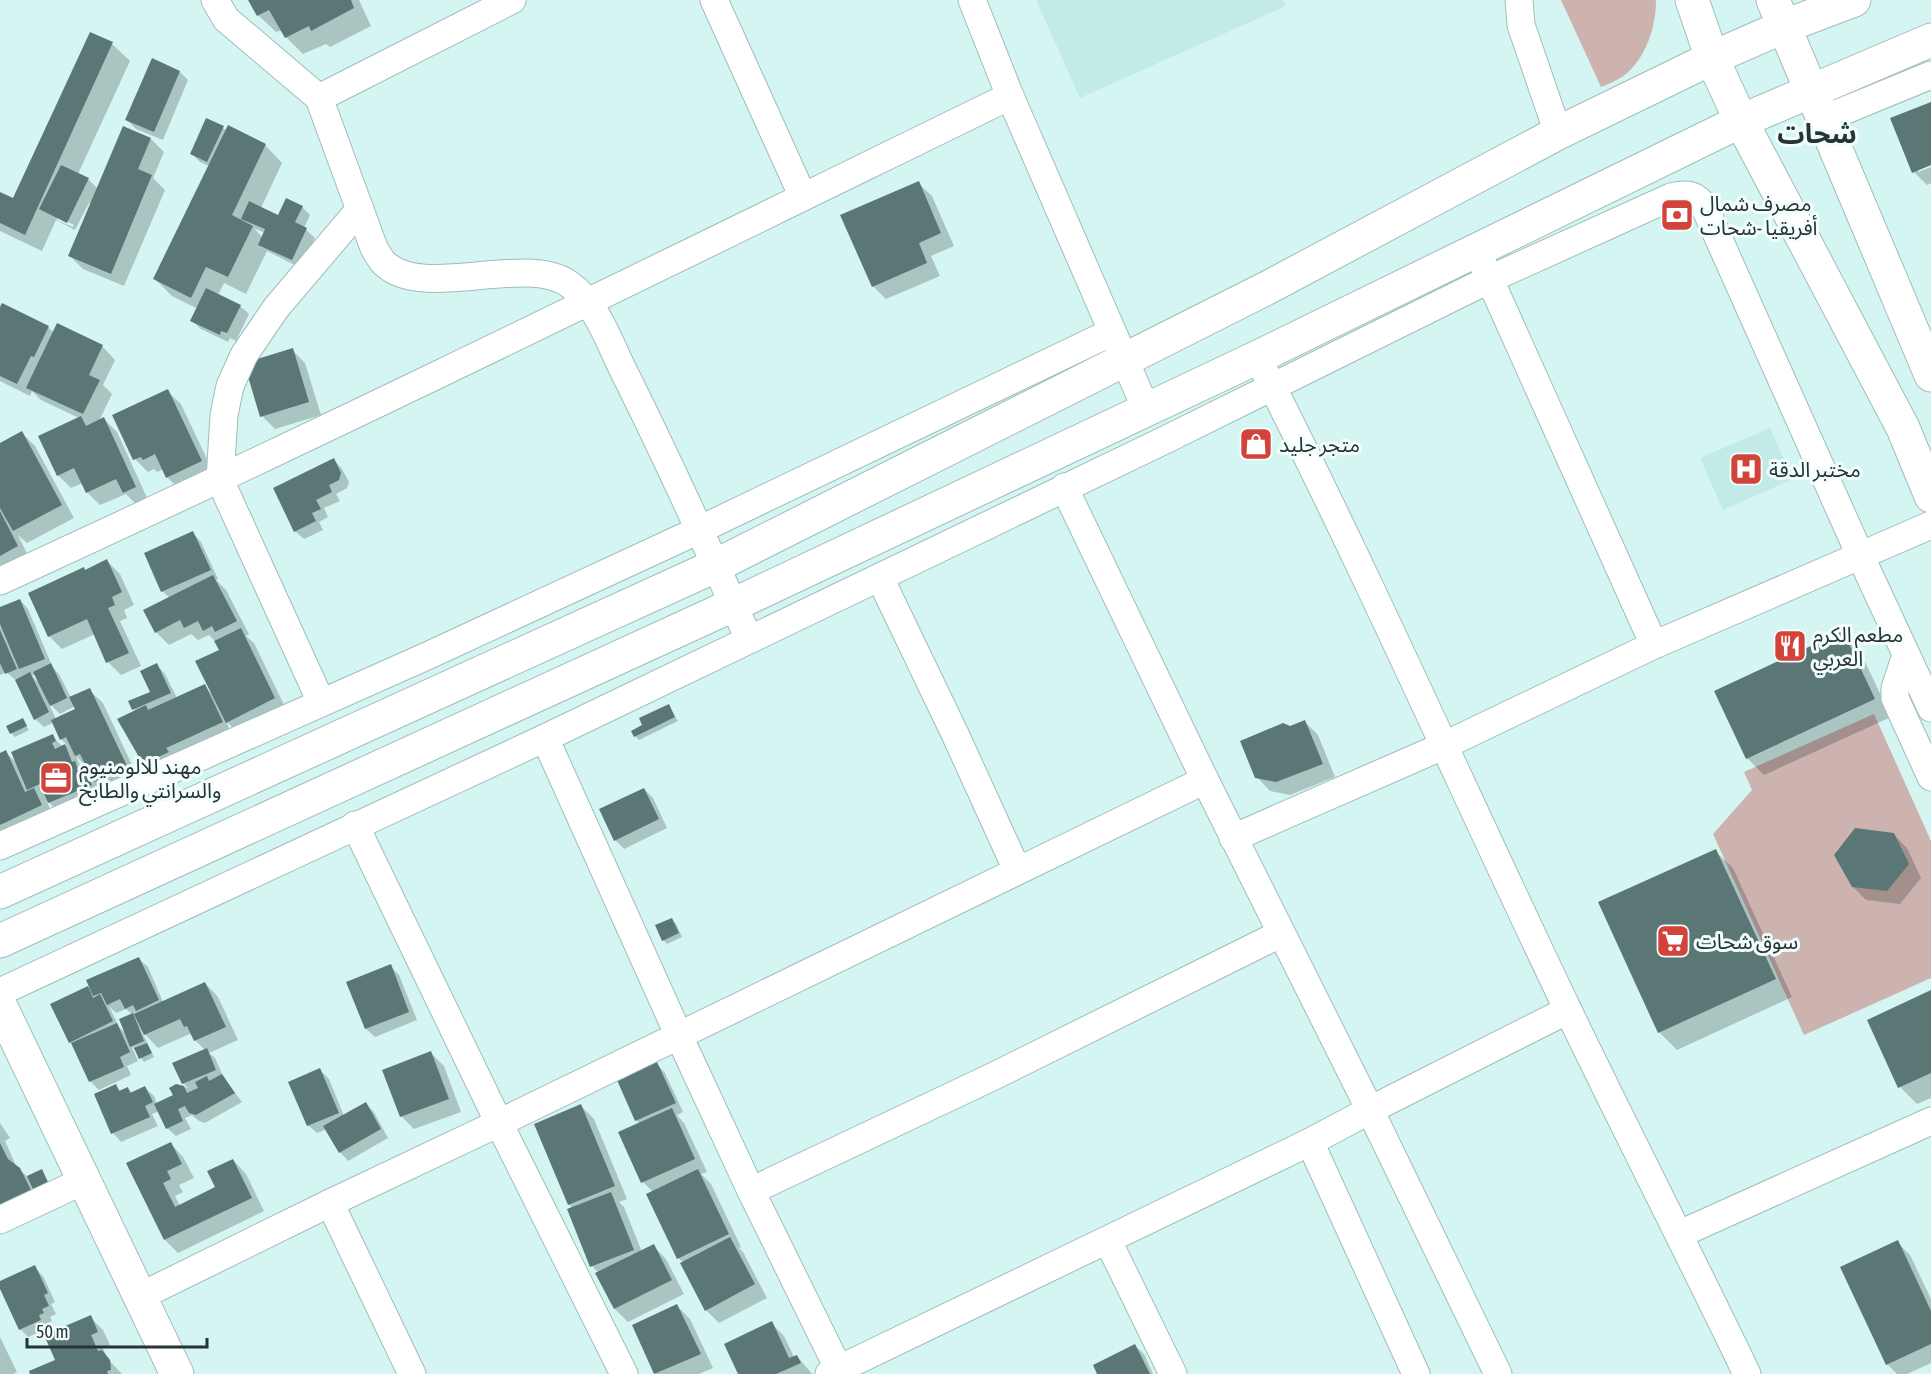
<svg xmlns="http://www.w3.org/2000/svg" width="1931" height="1374" font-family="'Asap Condensed','Noto Sans Arabic',sans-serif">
<rect width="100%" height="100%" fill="#d5f5f3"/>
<g fill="#c2ebe8">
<polygon points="1036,0 1283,0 1286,6 1080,98"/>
<polygon points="1770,428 1793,479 1723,510 1700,458"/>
</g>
<g fill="#ccb3b0">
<path d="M1561,0H1656C1656,27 1646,60 1622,77C1616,81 1608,84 1601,87Z"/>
<polygon points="1874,714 1931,841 1931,978 1804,1035 1713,834 1752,790 1744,772"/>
</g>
<g fill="#0003" fill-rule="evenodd">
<polygon points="250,0 359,0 371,26 330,47 326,44 303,54 286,37 282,30 276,32 258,15"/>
<path d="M91,34L112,44L130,61L78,174L88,179L98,189L151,139L164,152L153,178L165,190L124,286L83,269L70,256L91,204L89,203L75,230L56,220L42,251L0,231V193L14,200ZM57,216L74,225L73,227L57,220Z"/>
<polygon points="180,72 188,80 163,140 136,129 127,120"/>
<polygon points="1931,103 1931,164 1918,169 1918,172 1931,167 1931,183 1927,185 1914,172"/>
<path d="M223,128L227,131L265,145L282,163L261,208L279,217L302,207L310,215L304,228L315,238L301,268L267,251L246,294L224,283L218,295L240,306L249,314L236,341L230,338L228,342L201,329L192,321L198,309L172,296L155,279L209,166L200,162L192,154ZM254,228L265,233L263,238Z"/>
<polygon points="918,183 932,196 954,246 931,256 940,276 886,299 873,286"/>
<polygon points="0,311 48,327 54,333 102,346 115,360 103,385 112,394 99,421 104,419 117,432 148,500 137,505 126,494 100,505 87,492 83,483 71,488 58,475 79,418 41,400 32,391 30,396 0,381"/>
<polygon points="292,350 305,363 321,415 275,429 262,416"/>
<polygon points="167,391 181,404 214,474 180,490 167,477 164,469 157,472 154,469 148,472 135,459"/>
<polygon points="22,433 35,446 74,518 27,543 18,535 30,560 0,575 0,444"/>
<polygon points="334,460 342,469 349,482 347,488 336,494 340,501 324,508 328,517 319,522 323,530 304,539 295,531"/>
<polygon points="193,533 201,542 218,579 216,580 226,590 249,634 246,636 254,643 287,711 240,735 226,721 230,731 153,772 144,764 119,720 136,712 130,702 152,693 157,665 165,674 177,698 205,686 212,694 221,651 216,642 209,635 198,640 191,634 169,645 156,632 170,598 162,591"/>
<polygon points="107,561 120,574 134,605 124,610 127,618 120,621 141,666 121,675 108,662 95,634 62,649 49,636 86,571"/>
<path d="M20,600L28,609L53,668L59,674L71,698L89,690L103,703L139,780L108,794L99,785L104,798L62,816L46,799L54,819L0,843V754L5,752L17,763L52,736L63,747L67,745L61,739L53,723L44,727L35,719L17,681L6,672L0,675V609ZM36,674L40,684L32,676ZM48,702L60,714L75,706L77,710L56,719ZM76,756L89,769L94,779L85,771L83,772Z"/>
<polygon points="1843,633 1860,651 1891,717 1764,775 1747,758"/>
<polygon points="668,705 678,721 639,740 635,736"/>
<polygon points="23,720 29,730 15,737 11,733"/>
<polygon points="1305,722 1318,735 1335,777 1290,795 1270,791 1257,777 1290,728"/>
<polygon points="644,789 653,798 667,828 624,849 615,840"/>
<polygon points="1893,834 1907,848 1921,878 1900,904 1866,900 1853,887"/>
<polygon points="1715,851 1733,868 1792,997 1677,1050 1659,1032"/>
<polygon points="672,920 676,924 682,937 667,944 663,940"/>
<path d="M139,959L148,967L163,1002L205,983L218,997L238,1040L209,1053L215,1058L224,1078L242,1102L205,1123L199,1121L192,1115L185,1118L191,1129L176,1136L167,1128L159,1111L152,1114L158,1126L121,1142L113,1133L96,1095L116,1086L121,1091L127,1088L133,1093L145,1088L154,1096L157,1104L175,1096L177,1085L188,1088L183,1083L205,1050L195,1040L192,1033L158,1048L141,1030L154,1057L144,1062L131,1045L138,1061L127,1066L131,1075L99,1090L90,1081L52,1005L91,986ZM109,1006L116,1013L126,1009L133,1015L127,1035L119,1027Z"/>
<polygon points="390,966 399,975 417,1020 375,1037 366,1029"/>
<polygon points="1931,992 1931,1098 1917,1104 1900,1087"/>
<polygon points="431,1053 444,1066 461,1112 414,1129 401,1116"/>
<polygon points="657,1064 665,1073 683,1112 677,1115 684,1123 707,1172 701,1174 711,1184 741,1247 739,1248 743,1252 767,1298 719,1323 706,1310 684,1263 678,1258 653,1192 643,1182 640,1124 636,1120"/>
<polygon points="320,1070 329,1079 344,1116 366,1104 374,1112 388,1138 348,1161 340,1152 327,1129 317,1133 308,1125"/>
<polygon points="581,1106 594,1119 627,1199 619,1202 624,1207 642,1252 653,1246 666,1259 684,1294 628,1322 615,1309 599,1273 592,1266 573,1209 569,1204"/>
<polygon points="0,1123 10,1138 5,1141 17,1168 28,1177 42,1171 55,1195 47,1212 0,1234"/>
<polygon points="170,1143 183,1157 194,1178 179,1185 183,1192 175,1196 180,1206 217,1188 233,1160 246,1174 264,1211 178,1253 165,1240 128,1164"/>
<polygon points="1897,1242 1910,1255 1931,1299 1931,1363 1907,1374 1897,1374 1887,1364"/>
<polygon points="34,1267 43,1276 55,1302 51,1304 56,1314 50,1317 52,1321 46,1324 49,1328 28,1337 20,1329 0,1283"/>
<polygon points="677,1306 690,1319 713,1368 699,1374 656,1374 634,1325"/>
<polygon points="90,1317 103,1330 110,1345 103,1348 107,1358 122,1374 32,1374 57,1360"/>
<polygon points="771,1323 784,1336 794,1357 797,1356 812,1374 740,1374"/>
<polygon points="0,1337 17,1372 13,1374 0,1374"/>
<polygon points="1135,1346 1144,1354 1153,1374 1099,1374"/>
</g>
<g fill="#5a7775">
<polygon points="248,0 351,0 354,8 311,31 309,26 285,38 269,10 257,16"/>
<polygon points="90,32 113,42 25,235 0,223 0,192 13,198"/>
<polygon points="152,58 180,71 154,132 125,120"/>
<polygon points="1931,102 1931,165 1912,173 1890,118"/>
<polygon points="206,118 224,126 207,162 190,154"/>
<polygon points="228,125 266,144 232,215 253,226 228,277 206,267 191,298 153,279"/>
<polygon points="123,126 151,138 138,169 152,175 111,274 68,256"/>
<polygon points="61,165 89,178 67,223 39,209"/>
<polygon points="919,181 941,233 919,243 927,263 872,287 840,215"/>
<polygon points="286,198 303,206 295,222 307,228 292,260 258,245 265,229 241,219 249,201 278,215"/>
<polygon points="206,288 241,305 227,333 221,331 220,335 190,321"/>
<polygon points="2,303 49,326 34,357 31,356 17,384 0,376 0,307"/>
<polygon points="57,323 103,345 89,375 100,380 83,414 26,388"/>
<polygon points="293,348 309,402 260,417 244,363"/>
<polygon points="168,389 202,461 166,478 155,454 143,460 141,457 133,460 112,415"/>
<polygon points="81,416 86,426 104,417 136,487 123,493 116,479 86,493 74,468 57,476 38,436"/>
<polygon points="22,431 62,505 13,531 0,508 0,443"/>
<polygon points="334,458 341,473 339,480 329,485 332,492 316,500 321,509 312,513 316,521 294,532 273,488"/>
<polygon points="0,511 18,546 0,556"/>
<polygon points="193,531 211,570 161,592 144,553"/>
<polygon points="107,559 122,592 112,597 115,605 108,608 129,653 106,663 87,619 48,637 28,593 84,567 85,570"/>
<polygon points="213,575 237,621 215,632 212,626 203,631 198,621 184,628 180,620 155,633 143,610"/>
<polygon points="20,599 45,659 19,669 0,624 0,607"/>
<polygon points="241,628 275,698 226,723 195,661 219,650 214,641"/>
<polygon points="0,630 17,669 5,674 0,663"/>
<polygon points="1843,631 1875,699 1746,759 1714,691"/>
<polygon points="51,663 67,698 50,706 33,672"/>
<polygon points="157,663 171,693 132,710 128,701 150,692 140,671"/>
<polygon points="30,672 49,712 34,720 15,680"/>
<polygon points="205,684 223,722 166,748 169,752 143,764 117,719 146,705 148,710"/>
<polygon points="90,688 127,766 94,782 80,754 75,756 66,737 60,740 51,720 75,709 69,697"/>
<polygon points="669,704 675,717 634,737 631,731 642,725 639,718"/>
<polygon points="23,718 27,726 10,734 6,726"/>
<polygon points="1305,720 1323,764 1276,782 1255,778 1240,741 1283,723 1290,726"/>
<polygon points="53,734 56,741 52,743 55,749 65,744 72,762 75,761 79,772 85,769 92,785 48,803 40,784 27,790 11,752"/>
<polygon points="6,750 25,792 34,788 42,805 0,825 0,753"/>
<polygon points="644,788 659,819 614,841 599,809"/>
<polygon points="1855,828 1894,833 1909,864 1887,891 1852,887 1834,855"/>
<polygon points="1716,849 1776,979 1658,1033 1598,902"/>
<polygon points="672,918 679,933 662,941 655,925"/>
<polygon points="139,957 159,1000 136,1011 133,1005 125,1009 120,999 107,1005 101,993 93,996 86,980"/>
<polygon points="391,964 409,1012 365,1029 346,982"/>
<polygon points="205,982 226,1027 194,1041 187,1026 184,1027 180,1019 144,1035 134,1014"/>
<polygon points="88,986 93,998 100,994 113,1021 69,1043 50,1004"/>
<polygon points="1931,990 1931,1073 1898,1088 1867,1020"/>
<polygon points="133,1013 144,1041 130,1047 119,1019"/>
<polygon points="117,1023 130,1052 120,1057 124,1067 89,1082 71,1043"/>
<polygon points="147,1043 152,1053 139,1059 134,1048"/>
<polygon points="207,1048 216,1070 182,1084 172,1063"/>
<polygon points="431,1051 449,1099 400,1117 382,1070"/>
<polygon points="657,1062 676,1103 635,1121 617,1080"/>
<polygon points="320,1068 339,1113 307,1126 288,1082"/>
<polygon points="222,1074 235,1093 196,1115 189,1113 185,1106 178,1109 183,1121 166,1129 154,1104 173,1095 169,1088 176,1084 184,1086 187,1093 198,1088 195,1082 207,1076 209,1081"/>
<polygon points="116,1084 119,1091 128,1087 130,1093 145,1086 153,1102 145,1106 150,1117 111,1134 94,1094"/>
<polygon points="366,1102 381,1129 339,1153 323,1126"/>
<polygon points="581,1104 615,1186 568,1205 534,1124"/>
<polygon points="672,1108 695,1159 641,1183 618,1132"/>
<polygon points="171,1142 182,1164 167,1171 171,1179 163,1183 175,1207 215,1187 207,1171 233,1159 252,1198 164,1240 126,1163"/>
<polygon points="0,1143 8,1159 20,1168 35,1198 0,1215"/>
<polygon points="42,1169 52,1191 37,1198 27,1176"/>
<polygon points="698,1169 729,1234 677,1259 646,1194"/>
<polygon points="611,1192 634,1250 590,1267 567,1209"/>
<polygon points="730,1237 755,1284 705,1311 680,1263"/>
<polygon points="1898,1240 1931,1311 1931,1344 1886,1365 1840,1267"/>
<polygon points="654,1244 672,1280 614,1309 595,1273"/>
<polygon points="35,1265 48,1293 44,1295 49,1306 42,1309 44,1313 39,1315 41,1320 19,1330 0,1289 0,1281"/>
<polygon points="677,1304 701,1354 654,1374 632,1325"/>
<polygon points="91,1315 98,1332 91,1335 98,1351 102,1350 110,1360 111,1370 107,1371 108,1374 30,1374 29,1371 55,1360 44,1335"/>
<polygon points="772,1321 789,1358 797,1355 801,1363 776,1374 738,1374 724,1344"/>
<polygon points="1135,1344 1150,1374 1097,1374 1093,1365"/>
</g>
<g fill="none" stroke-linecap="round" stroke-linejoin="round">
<defs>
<g id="minor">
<path d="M215,0L226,19L319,98L374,248C377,253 380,259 384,263C422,301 525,253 569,284C597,304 609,342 624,372C668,459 708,549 749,639"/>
<polyline points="714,0 803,197"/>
<polyline points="972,0 1010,96 1146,409"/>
<polyline points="1519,0 1521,25 1558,133"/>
<polyline points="319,98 512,0"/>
<polyline points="1824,119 1931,75"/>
<polyline points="1482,262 1654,645"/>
<path d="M1265,372C1371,581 1466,797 1567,1008C1626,1131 1688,1251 1747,1374"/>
<polyline points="1064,487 1205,780 1370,1110 1498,1374"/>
<polyline points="880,578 955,734 1017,870"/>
<path d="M0,581C340,425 674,260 1010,96"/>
<polyline points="1906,655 1895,688 1895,698 1931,777"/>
<polyline points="321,702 220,480 224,415 230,386 244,355 276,308 360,209"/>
<polyline points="545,738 679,1036 751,1191 841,1374"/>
<polyline points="355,825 499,1123 624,1374"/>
<polyline points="1233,838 1443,746 1654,645 1931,525"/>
<polyline points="0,846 427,656 699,530 1112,332"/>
<path d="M0,992L545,738L1165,440L1490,279L1671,197C1688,193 1696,194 1705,208L1860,555L1931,708"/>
<polyline points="1310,1142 1416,1374"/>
<polyline points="751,1191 994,1076 1280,934"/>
<polyline points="330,1203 412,1374"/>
<polyline points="0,1220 85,1180"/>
<polyline points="1680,1234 1931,1121"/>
<polyline points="1108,1241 1173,1374"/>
<polyline points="141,1296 330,1203 499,1123 1205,780"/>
<polyline points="829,1374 1310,1142 1370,1110 1568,1010"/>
</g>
<g id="tertiary">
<polyline points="0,892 715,566 1267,288 1558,133 1712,58 1785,26 1854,0"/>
<polyline points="0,941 733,605 1258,357 1741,121 1931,40"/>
<polyline points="0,1005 177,1374"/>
</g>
<g id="primary">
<polyline points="1692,0 1712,58 1741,121 1903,428 1931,496"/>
<polyline points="1773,0 1931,375"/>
</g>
</defs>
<use href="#minor" stroke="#9ebdbb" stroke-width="29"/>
<use href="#tertiary" stroke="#9ebdbb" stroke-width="35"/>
<use href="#primary" stroke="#9ebdbb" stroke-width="35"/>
<use href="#minor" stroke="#fff" stroke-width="27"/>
<use href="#tertiary" stroke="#fff" stroke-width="33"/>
<use href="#primary" stroke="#fff" stroke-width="33"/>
</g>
<defs>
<symbol id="bank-square" viewBox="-11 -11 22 22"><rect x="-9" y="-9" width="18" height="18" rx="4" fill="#d2443b" stroke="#f2fefd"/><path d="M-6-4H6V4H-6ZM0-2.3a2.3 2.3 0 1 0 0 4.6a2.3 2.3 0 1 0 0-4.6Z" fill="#fff"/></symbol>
<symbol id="shop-square" viewBox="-11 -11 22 22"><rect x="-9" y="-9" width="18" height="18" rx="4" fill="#d2443b" stroke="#f2fefd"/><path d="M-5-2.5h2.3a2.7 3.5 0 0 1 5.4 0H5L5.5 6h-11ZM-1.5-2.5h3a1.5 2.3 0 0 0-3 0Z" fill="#fff"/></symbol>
<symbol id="hospital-square" viewBox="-11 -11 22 22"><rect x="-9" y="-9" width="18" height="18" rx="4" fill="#d2443b" stroke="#f2fefd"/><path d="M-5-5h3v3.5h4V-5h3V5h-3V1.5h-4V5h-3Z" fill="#fff"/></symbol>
<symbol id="restaurant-square" viewBox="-11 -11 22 22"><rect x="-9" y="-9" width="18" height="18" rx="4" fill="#d2443b" stroke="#f2fefd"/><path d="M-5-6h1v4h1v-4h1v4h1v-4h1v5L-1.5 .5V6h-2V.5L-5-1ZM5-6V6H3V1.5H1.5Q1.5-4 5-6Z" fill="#fff"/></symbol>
<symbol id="office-square" viewBox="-11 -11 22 22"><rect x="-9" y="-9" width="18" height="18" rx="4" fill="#d2443b" stroke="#f2fefd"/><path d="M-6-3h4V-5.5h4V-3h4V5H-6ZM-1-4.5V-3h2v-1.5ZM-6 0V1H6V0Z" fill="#fff"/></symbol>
<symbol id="supermarket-square" viewBox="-11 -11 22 22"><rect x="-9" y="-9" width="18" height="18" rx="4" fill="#d2443b" stroke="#f2fefd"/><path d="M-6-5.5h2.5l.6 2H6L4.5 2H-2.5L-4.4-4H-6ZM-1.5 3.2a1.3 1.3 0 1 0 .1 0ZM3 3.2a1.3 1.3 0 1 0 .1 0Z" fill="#fff"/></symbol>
</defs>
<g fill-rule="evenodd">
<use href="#bank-square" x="1658" y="196" width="38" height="38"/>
<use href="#shop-square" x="1237" y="425" width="38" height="38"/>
<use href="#hospital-square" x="1727" y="450" width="38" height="38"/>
<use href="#restaurant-square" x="1771" y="627" width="38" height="38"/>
<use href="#office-square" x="37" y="759" width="38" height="38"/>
<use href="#supermarket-square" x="1654" y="922" width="38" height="38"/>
</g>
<g text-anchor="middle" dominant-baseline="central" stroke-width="6" stroke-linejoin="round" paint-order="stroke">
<g font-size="21" fill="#283433" stroke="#f2fefd" text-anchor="start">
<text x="1700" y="203">مصرف شمال<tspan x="1700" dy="24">أفريقيا -شحات</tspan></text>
<text x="1279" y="444">متجر جليد</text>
<text x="1769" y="469">مختبر الدقة</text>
<text x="1813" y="634">مطعم الكرم<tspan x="1813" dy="24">العربي</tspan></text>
<text x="79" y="766">مهند للالومنيوم<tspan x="79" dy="24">والسرانتي والطابخ</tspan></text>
<text x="1696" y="941">سوق شحات</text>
</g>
<g font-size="27" font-weight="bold" fill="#283433" stroke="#f2fefd">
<text x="1817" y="133">شحات</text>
</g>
</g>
<path d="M27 1338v9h180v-9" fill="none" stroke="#283433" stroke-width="3"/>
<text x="36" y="1338" font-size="18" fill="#283433" stroke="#f2fefd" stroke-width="4.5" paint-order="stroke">50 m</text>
</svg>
